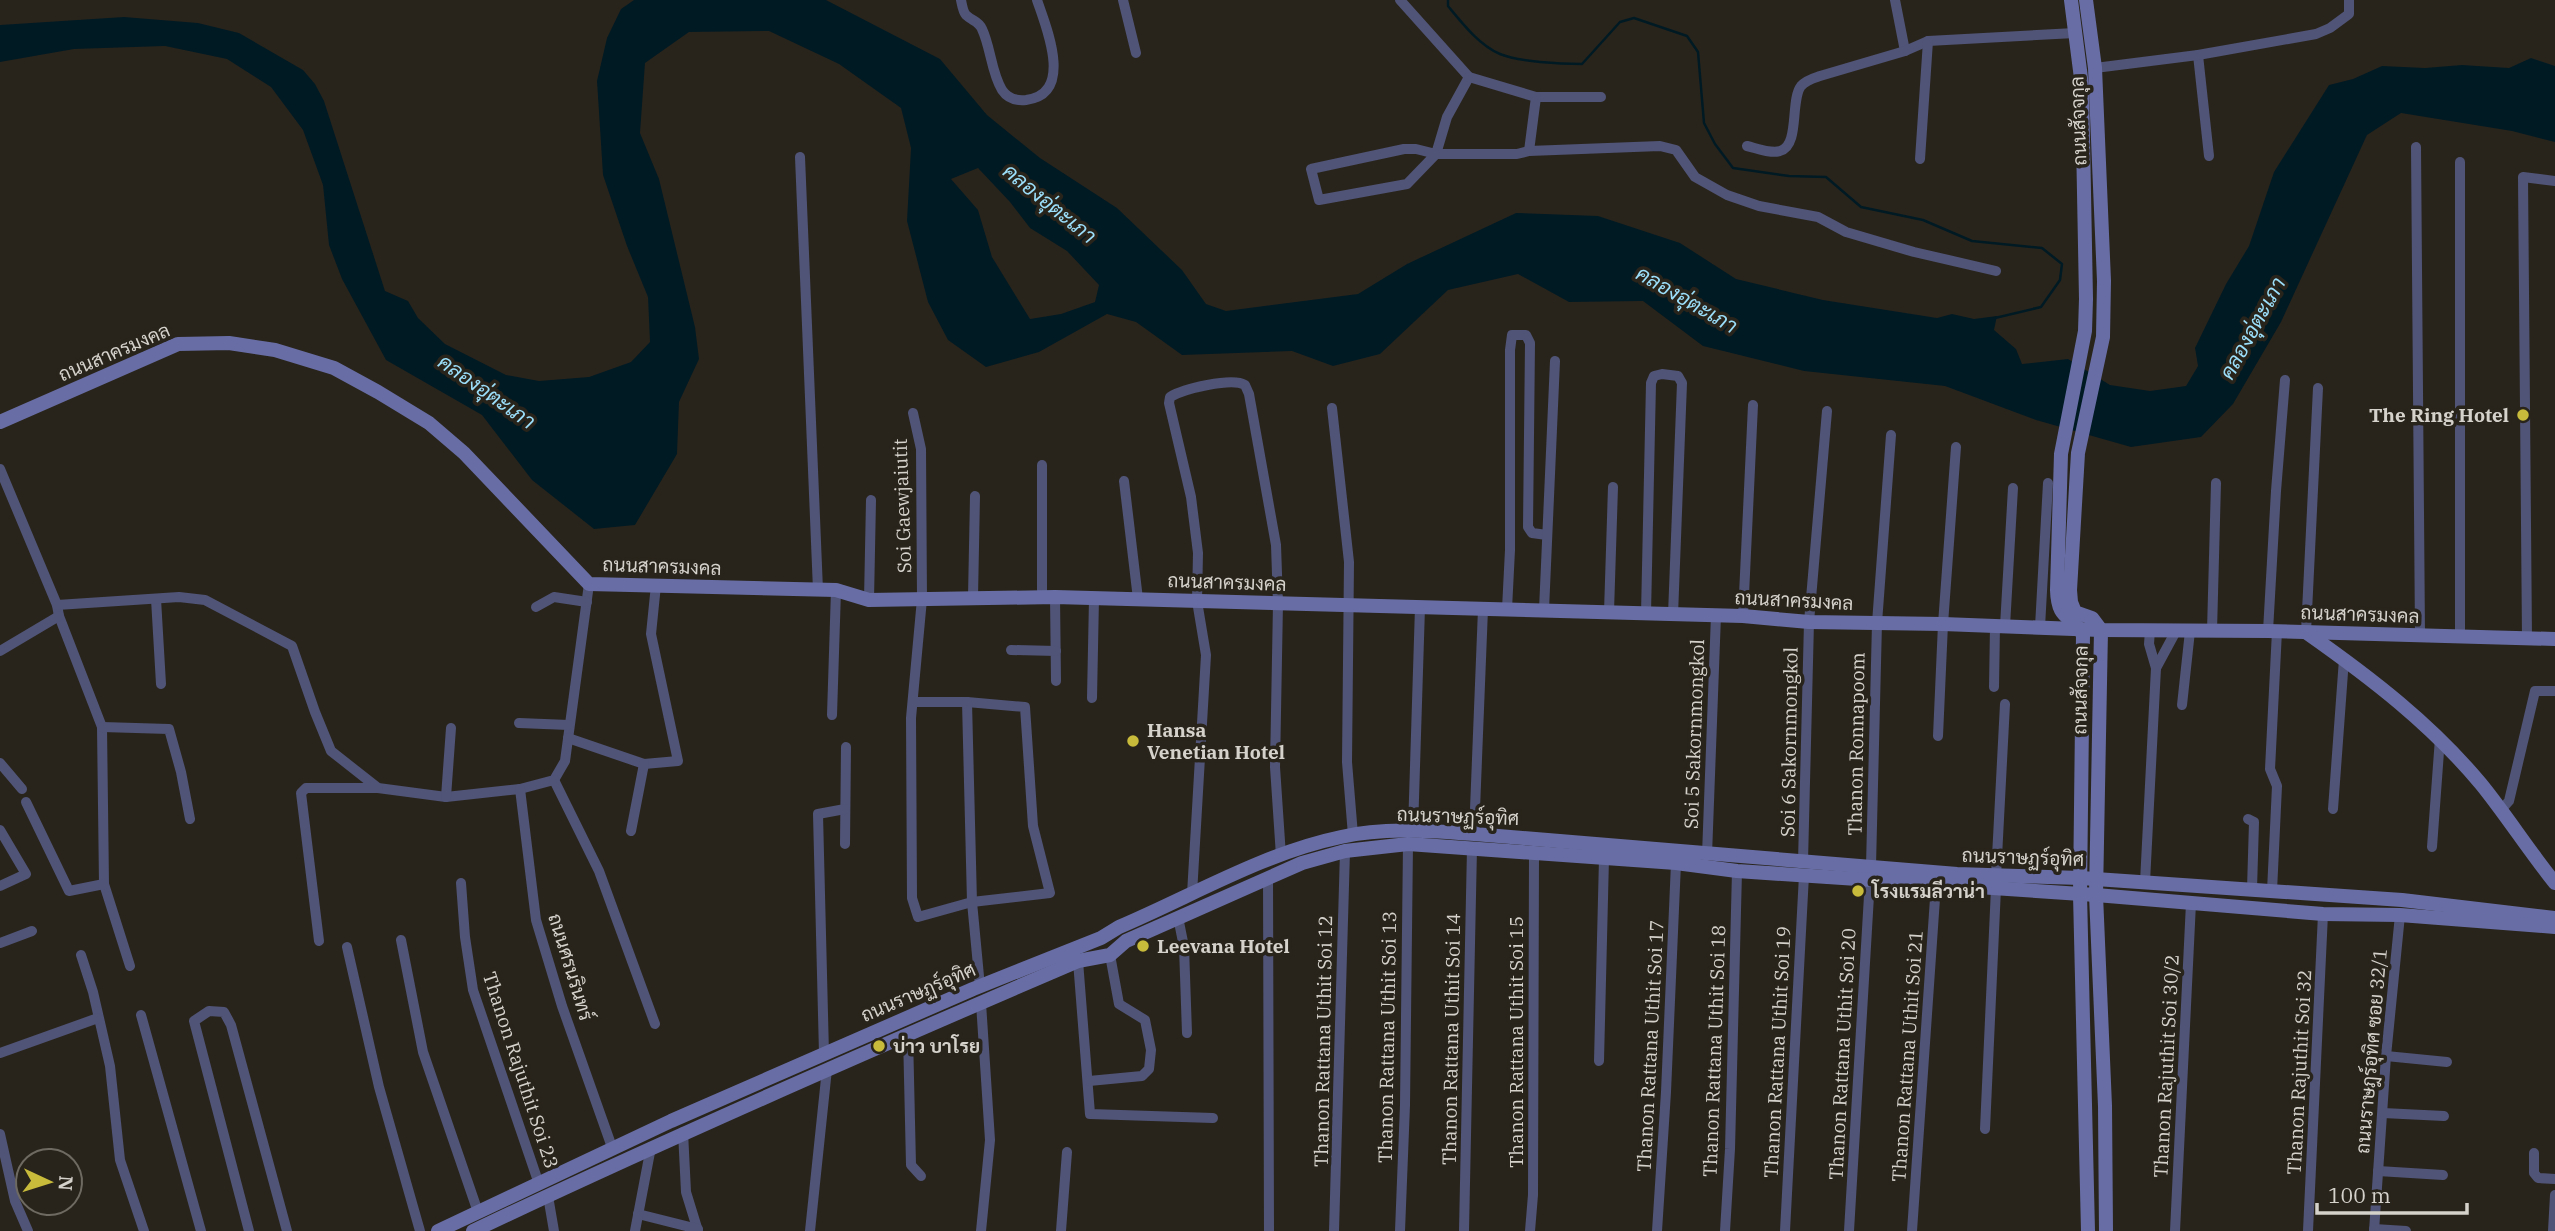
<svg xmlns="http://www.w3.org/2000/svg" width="2555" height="1231" font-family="'IBM Plex Serif',Sarabun,serif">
<rect width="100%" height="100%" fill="#29241b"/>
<path fill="#001a24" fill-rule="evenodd" d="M634,0H826L940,59L987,115L1040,158L1117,208L1182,270L1206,304L1226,311L1358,294L1407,264L1516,213L1598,216L1680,243L1736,279L1823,300L1937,318L1952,314L1974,319L1997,316L1994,330L2016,349L2022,364L2068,359L2110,385L2150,391L2186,386L2198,366L2195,348L2226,284L2249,246L2274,172L2329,85L2353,79L2382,66L2425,68L2462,65L2509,68L2531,58L2555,66V142L2512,131L2401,113L2367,135L2281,322L2233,404L2201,437L2131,447L2036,420L1945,386L1804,371L1703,346L1643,301L1569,302L1518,274L1448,290L1380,354L1333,366L1292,351L1182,355L1136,322L1107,314L1039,352L986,367L948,340L928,302L907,221L911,148L901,108L839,64L769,31L689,32L645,63L640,133L659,179L695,327L699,359L679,402L677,454L635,525L594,529L532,480L482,415L386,360L342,279L329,245L323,185L303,130L271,87L227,59L165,46L74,49L0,62V25L124,17L198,23L239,33L303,70L315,84L324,101L385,291L408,301L418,318L445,344L506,375L539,381L589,377L631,362L650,342L648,297L627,246L603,175L597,81L607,38L621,9ZM978,168L1010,202L1030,228L1067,251L1099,285L1095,302L1061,314L1030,319L992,257L978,210L951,179Z"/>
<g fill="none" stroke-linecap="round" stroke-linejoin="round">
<path stroke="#001a24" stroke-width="2.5" d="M1448,0V6C1462,23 1479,45 1500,54C1519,62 1561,64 1582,64L1620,22L1634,18L1687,36L1698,52L1704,123L1715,144L1733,168L1789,176L1826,177L1861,207L1923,220L1972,241L2042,248L2062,264L2060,280L2041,307L1995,318"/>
<g stroke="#505477" stroke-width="10">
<path d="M961,0C962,5 963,12 966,15C972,21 979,21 982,29C991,48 991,72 1002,90C1008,99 1016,101 1026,100C1074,94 1047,29 1037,0"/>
<polyline points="1123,0 1136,53"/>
<polyline points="1400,0 1469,77 1447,117 1436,154 1407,184 1319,200 1311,169 1404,149 1416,149 1436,154 1517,154 1529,151 1660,146 1676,150 1695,177 1727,195 1759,206 1818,217 1846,232 1914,252 1996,271"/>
<polyline points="1895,0 1905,51"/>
<polyline points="2198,55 2209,156"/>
<polyline points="2095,68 2198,55 2316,34 2330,28 2349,14 2349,0"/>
<polyline points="1469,77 1536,97 1601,97"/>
<path d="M1747,146C1756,148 1771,154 1780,151C1800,146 1790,100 1801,86C1806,80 1814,78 1820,76L1905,51L1928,41L2075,33"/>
<polyline points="2416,147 2420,635"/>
<polyline points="1529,151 1536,97"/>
<polyline points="800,157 818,590"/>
<polyline points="1920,159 1928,41"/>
<polyline points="2460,162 2460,637"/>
<polyline points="1332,408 1349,562 1347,762 1353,835"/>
<polyline points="913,413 921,449 922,599 911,718 912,898 918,917 972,902 1050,893 1033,826 1025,707 967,702 913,702"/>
<polyline points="1042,465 1042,596"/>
<polyline points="0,469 57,605 59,616 102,727 104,884 130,966"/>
<polyline points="1124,481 1138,599"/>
<polyline points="973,597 975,496"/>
<polyline points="1055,597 1056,681"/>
<polyline points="156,599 161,684"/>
<polyline points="869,600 871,500"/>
<polyline points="57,605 179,597 205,600 292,646 315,712 331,751 378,788 446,797 520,789 554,780 565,761 589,584"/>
<polyline points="536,607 554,597 587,602"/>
<polyline points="1507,609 1510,550 1510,350 1512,335 1526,335 1530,343 1528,527 1532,533 1547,535"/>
<polyline points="1544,610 1555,361"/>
<polyline points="1609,612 1613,487"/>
<polyline points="1646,614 1651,383 1654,376 1662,374 1678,376 1682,383 1673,615"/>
<polyline points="1743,616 1753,405"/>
<polyline points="2005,626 2013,488"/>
<polyline points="2040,627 2048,483"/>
<polyline points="2212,631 2216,483"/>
<polyline points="2268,631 2276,491 2285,380"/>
<polyline points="2306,632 2318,388"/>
<polyline points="2527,639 2523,177 2555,181"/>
<polyline points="1011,650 1056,651"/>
<polyline points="0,651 59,616"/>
<polyline points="2156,668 2176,631"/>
<polyline points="1994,687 1995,626"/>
<polyline points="1092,698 1094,598"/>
<polyline points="967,702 972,902 980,987"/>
<polyline points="2182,705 2190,631"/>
<polyline points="832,715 836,590"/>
<polyline points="519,723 569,725"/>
<polyline points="102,727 169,729 181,772 190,819"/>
<polyline points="1938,736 1943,624 1956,447"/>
<polyline points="568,738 644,764 678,761 651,634 656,585"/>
<polyline points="0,763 22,789"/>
<polyline points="554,780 599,871 655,1024"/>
<polyline points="520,789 536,920 562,1006 613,1150"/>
<polyline points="446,797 451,728"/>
<polyline points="26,802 69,891 104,884"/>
<polyline points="2333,809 2344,659"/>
<polyline points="2501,810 2509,801 2535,691 2555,691"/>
<polyline points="2248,819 2254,822 2252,889"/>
<polyline points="0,830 26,874 0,886"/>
<polyline points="1413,830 1420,607"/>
<polyline points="631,831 644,764"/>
<polyline points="1474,834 1483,609"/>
<polyline points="845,844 846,747"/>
<polyline points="2432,847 2440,738"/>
<polyline points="1707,855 1716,615"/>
<polyline points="1803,862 1809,622 1827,411"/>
<polyline points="1871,866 1877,623 1891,435"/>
<polyline points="1996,876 2005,704"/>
<polyline points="1268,877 1269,1231"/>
<polyline points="2145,882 2156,668 2149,644 2150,630"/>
<polyline points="461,883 465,937 473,990 539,1184"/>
<polyline points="2272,891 2277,786 2270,769 2277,631"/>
<path d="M1192,894L1206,655L1197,601L1198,553L1191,497L1169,403L1170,397C1183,389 1232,377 1245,385L1249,394L1276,545L1278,603L1275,767L1281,856"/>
<polyline points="1178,917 1184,947 1187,1033"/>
<polyline points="401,940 423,1052 478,1212"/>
<polyline points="319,941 301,793 306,788 378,788"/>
<polyline points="0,943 32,931"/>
<polyline points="347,947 379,1087 420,1231"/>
<polyline points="81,955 93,992 110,1066 120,1160 144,1231"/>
<polyline points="1078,961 1090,1114 1213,1118"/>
<polyline points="981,1003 990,1140 981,1231"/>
<polyline points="141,1015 201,1231"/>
<polyline points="908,1034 911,1165 921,1176"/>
<polyline points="0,1053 98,1018"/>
<polyline points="824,1054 818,814 845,809"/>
<polyline points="2386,1056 2447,1062"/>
<polyline points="1599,1061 1604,858"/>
<polyline points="1089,1081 1142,1076 1149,1069 1151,1050 1145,1020 1119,1004 1110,955"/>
<polyline points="2383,1113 2444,1116"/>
<polyline points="1985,1129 1996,888"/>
<polyline points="683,1132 686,1192 698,1231"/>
<polyline points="0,1134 15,1201 28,1231"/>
<polyline points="2534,1153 2534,1173 2538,1178 2555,1179"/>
<polyline points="2378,1171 2443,1175"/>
<polyline points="548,1196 554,1231"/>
<polyline points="638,1214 698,1229"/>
<polyline points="2374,1229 2406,1231"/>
<polyline points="249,1231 194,1021 209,1011 224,1012 231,1025 287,1231"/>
<polyline points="635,1231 651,1147"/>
<polyline points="810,1231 827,1069"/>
<polyline points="1061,1231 1067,1152"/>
<polyline points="1334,1231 1345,851"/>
<polyline points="1400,1231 1405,1105 1408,844"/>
<polyline points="1464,1231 1472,848"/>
<polyline points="1530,1231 1533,1195 1534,854"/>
<polyline points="1657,1231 1666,1092 1676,863"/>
<polyline points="1725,1231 1730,1149 1737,871"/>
<polyline points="1785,1231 1804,875"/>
<polyline points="1849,1231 1870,879"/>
<polyline points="1912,1231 1936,884"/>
<polyline points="2175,1231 2191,903"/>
<polyline points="2308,1231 2323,914"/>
<polyline points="2374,1231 2386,1056 2400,915"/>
<polyline points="2553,1231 2555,1195"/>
</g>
<g stroke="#686ea5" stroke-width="14">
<path d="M2071,0L2082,86L2086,299L2085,331L2061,454L2057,590C2058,622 2071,613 2083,635L2080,894L2088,1231"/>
<polyline points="2086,0 2095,68 2104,281 2103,337 2078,453 2070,590 2071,602 2075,612 2092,618 2101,630 2096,895 2105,1106 2106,1231"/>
<polyline points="0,422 178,344 229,343 275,350 334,368 378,392 429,423 464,453 589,584 836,590 869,600 1055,597 1743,616 1809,622 1943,624 2101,630 2268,631 2555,639"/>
<path d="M2307,633C2371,678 2431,724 2481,784C2507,816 2529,851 2555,883"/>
<path d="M438,1231L671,1121L973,989L1101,938L1119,927C1192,896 1264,853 1341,837C1385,827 1430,831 1474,834L1957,874L2081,878L2402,900L2555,918"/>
<path d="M473,1231C673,1136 875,1048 1078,961L1110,955L1126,941L1302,863L1345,851L1408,844L1676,863L1737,871L2096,895L2323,914L2400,915L2555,927"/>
</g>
</g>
<g fill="#c8bb3b" stroke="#29241b" stroke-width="2.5">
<circle cx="2523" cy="415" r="7"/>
<circle cx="1133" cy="741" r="7"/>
<circle cx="1858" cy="891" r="7"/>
<circle cx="1143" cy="946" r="7"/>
<circle cx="879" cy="1046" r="7"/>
</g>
<g text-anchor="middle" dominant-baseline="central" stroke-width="7" stroke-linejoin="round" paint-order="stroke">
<g font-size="19" fill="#d5d2cc" stroke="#29241b">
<text transform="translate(2078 121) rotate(-92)">ถนนสัจจกุล</text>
<text transform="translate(114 352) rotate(-23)">ถนนสาครมงคล</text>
<text transform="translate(902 506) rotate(-92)">Soi Gaewjaiutit</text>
<text transform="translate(662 566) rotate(2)">ถนนสาครมงคล</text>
<text transform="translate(1227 582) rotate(2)">ถนนสาครมงคล</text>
<text transform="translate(1794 600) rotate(3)">ถนนสาครมงคล</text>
<text transform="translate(2360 614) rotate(2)">ถนนสาครมงคล</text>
<text transform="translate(2080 690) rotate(-89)">ถนนสัจจกุล</text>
<text transform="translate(1694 734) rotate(-88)">Soi 5 Sakornmongkol</text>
<text transform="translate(1789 742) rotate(-89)">Soi 6 Sakornmongkol</text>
<text transform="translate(1856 744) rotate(-89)">Thanon Ronnapoom</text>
<text transform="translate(1458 816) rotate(2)">ถนนราษฏร์อุทิศ</text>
<text transform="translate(2023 857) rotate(2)">ถนนราษฏร์อุทิศ</text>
<text transform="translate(571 967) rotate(73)">ถนนศรนรินทร์</text>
<text transform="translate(918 992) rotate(-23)">ถนนราษฏร์อุทิศ</text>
<text transform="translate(1387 1037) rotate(-89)">Thanon Rattana Uthit Soi 13</text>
<text transform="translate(1451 1039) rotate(-89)">Thanon Rattana Uthit Soi 14</text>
<text transform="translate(1323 1041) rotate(-89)">Thanon Rattana Uthit Soi 12</text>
<text transform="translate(1516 1042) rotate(-90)">Thanon Rattana Uthit Soi 15</text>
<text transform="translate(1650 1046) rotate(-87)">Thanon Rattana Uthit Soi 17</text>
<text transform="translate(1714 1051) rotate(-88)">Thanon Rattana Uthit Soi 18</text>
<text transform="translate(2371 1051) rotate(-85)">ถนนราษฎร์อุทิศ ซอย 32/1</text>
<text transform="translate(1777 1052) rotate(-87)">Thanon Rattana Uthit Soi 19</text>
<text transform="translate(1842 1054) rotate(-87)">Thanon Rattana Uthit Soi 20</text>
<text transform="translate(1907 1056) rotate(-86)">Thanon Rattana Uthit Soi 21</text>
<text transform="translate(2166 1066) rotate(-87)">Thanon Rajuthit Soi 30/2</text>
<text transform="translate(521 1070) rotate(72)">Thanon Rajuthit Soi 23</text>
<text transform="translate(2299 1072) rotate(-87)">Thanon Rajuthit Soi 32</text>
</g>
<g font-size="19" font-weight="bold" fill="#d5d2cc" stroke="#29241b" text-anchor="start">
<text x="2509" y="415" text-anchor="end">The Ring Hotel</text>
<text x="1147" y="730">Hansa<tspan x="1147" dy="22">Venetian Hotel</tspan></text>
<text x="1872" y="891">โรงแรมลีวาน่า</text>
<text x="1157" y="946">Leevana Hotel</text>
<text x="893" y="1046">บ่าว บาโรย</text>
</g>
<g font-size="21" font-style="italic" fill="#9bdef9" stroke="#29241b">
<text transform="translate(1050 203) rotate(39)">คลองอุ่ตะเภา</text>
<text transform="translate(1687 299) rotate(30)">คลองอุ่ตะเภา</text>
<text transform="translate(2252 328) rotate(-61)">คลองอุ่ตะเภา</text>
<text transform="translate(487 391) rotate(35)">คลองอุ่ตะเภา</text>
</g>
</g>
<g transform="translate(49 1182) rotate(94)"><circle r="33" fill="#29241b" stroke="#6e6a62" stroke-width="2"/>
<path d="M0-5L12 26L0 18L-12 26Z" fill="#c8bb3b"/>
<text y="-10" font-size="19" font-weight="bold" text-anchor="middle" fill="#d5d2cc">N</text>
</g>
<path d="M2317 1203v10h150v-10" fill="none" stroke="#d5d2cc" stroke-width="3.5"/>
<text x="2328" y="1203" font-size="21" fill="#d5d2cc" stroke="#29241b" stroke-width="5" paint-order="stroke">100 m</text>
</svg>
